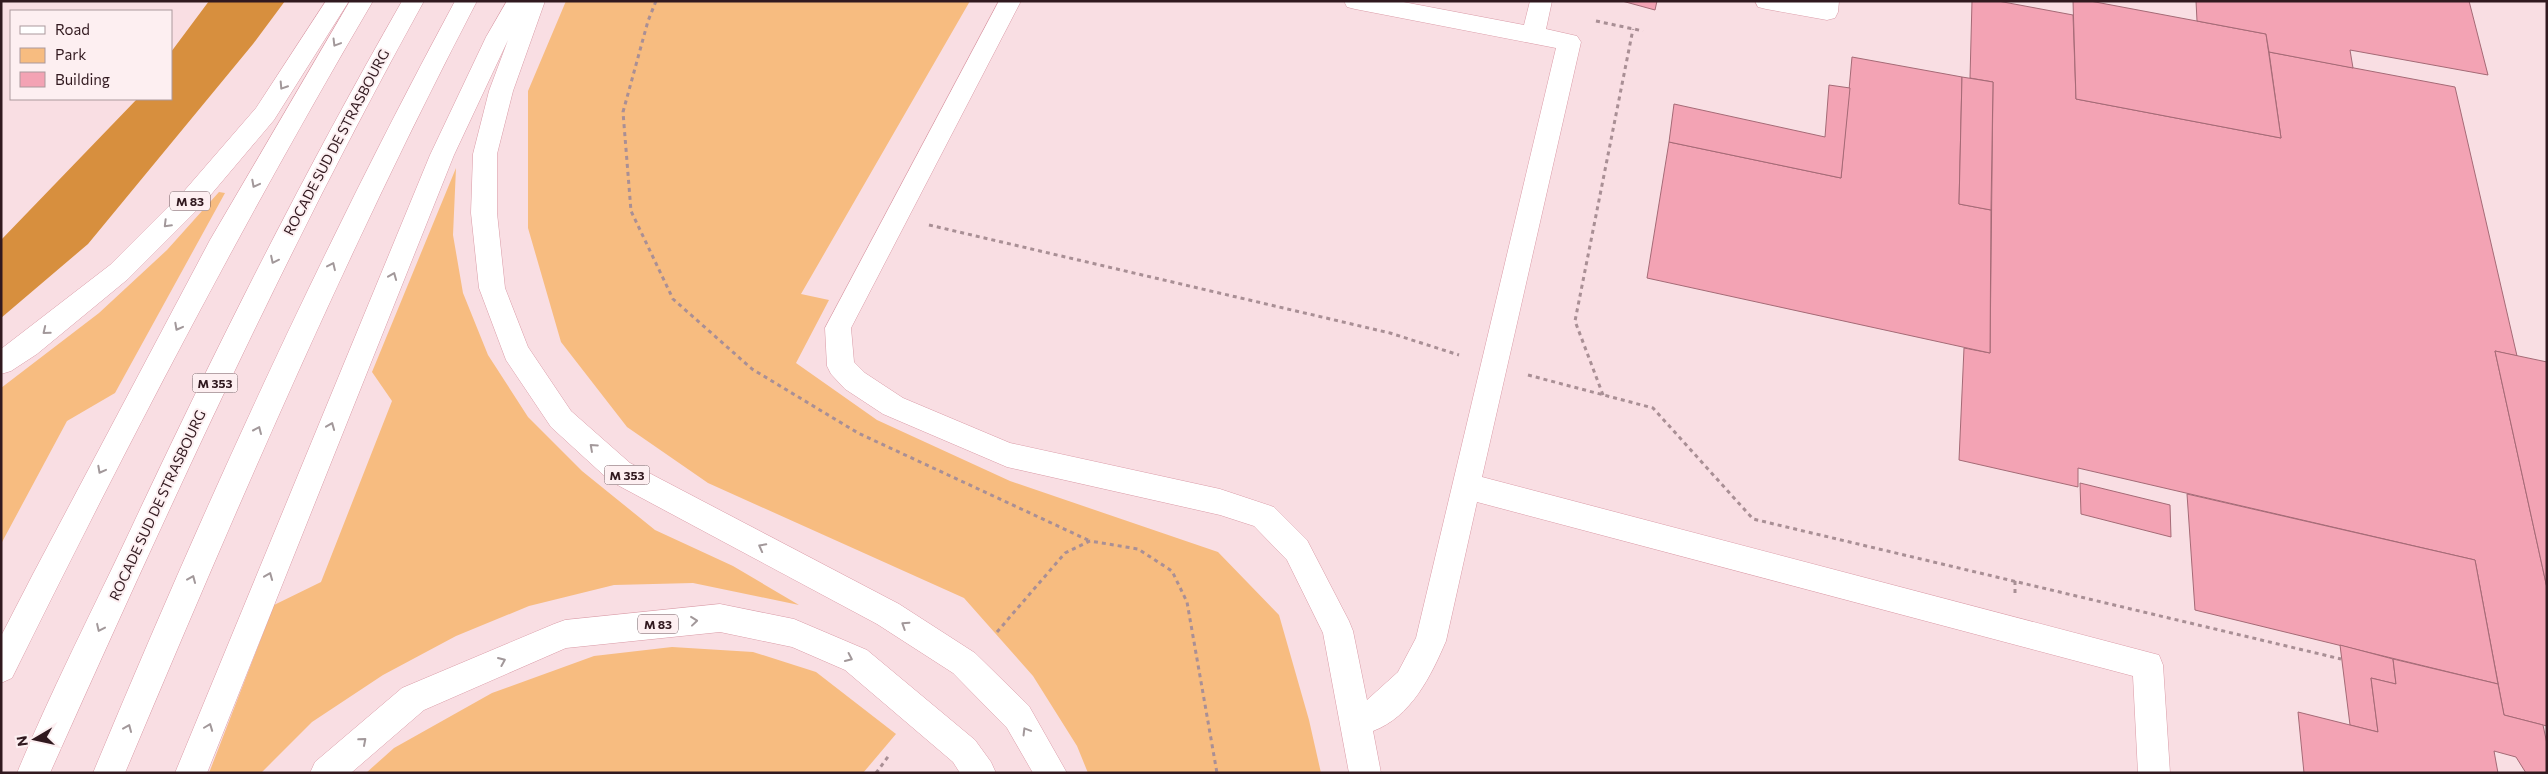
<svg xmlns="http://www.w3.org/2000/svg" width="2548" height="774" font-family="Commissioner,sans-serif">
<rect width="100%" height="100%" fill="#f9dee3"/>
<g fill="#f7bc80">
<polygon points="566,1 970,1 801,294 829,300 796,363 877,420 1010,481 1218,552 1279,615 1309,720 1321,773 1088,773 1077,746 1033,676 964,598 708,483 627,427 561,342 528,228 528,91"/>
<polygon points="456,168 453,235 463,293 488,355 528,417 582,471 655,530 733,566 799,605 693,583 614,585 529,606 456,636 383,675 312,722 261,773 209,773 274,605 321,582 392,401 372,372"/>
<polygon points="219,192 225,193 115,393 67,421 1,544 1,388 99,313 167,250"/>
<polygon points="672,647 753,652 816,672 896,734 863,773 366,773 394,748 492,693 594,656"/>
</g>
<polygon fill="#d78f3e" points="209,1 285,1 253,44 88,244 1,318 1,240 137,99 171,99 171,52"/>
<g fill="#f3a3b4" stroke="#a56a76">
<polygon points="1622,1 1657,1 1655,10"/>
<polygon points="1972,1 1998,1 2073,15 2076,99 2281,138 2269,52 2455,87 2517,356 2495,351 2547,588 2547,726 2504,715 2475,560 2078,468 2078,487 1959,460 1964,348 1990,353 1993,82 1970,78"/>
<polygon points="2073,1 2090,1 2266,34 2281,138 2076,99"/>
<polygon points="2196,1 2469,1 2488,75 2350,50 2353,68 2269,52 2266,34 2197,21"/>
<polygon points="1852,57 1962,77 1959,204 1991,210 1990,353 1647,278 1669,142 1841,178"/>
<polygon points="1962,77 1993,82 1991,210 1959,204"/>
<polygon points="1829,85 1850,88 1841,178 1669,142 1674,104 1825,137"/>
<polygon points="2495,351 2547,362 2547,588"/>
<polygon points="2080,483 2170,505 2171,537 2081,514"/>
<polygon points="2187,494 2475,560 2498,684 2195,610"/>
<polygon points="2340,645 2393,659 2396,684 2371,678 2378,732 2350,725"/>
<polygon points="2393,659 2498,684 2504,715 2543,725 2547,744 2547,773 2526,773 2516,757 2494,751 2498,773 2304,773 2298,712 2378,732 2371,678 2396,684"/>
</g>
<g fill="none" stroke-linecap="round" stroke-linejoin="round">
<defs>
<g id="minor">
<path d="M999,1H1021L851,328L854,362L865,373L903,398L1010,443L1220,489L1274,507L1307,540L1349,621L1353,631L1367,700L1398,672L1416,638L1556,48L1355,9L1347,7L1344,1H1398L1524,25L1530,1H1552L1546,29L1577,36L1581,42L1482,477L2159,655L2163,665L2170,773H2138L2133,676L1477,502L1446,641C1431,676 1411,717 1373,731L1381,773H1349L1323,633L1287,560L1254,526L1220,515L1007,467L883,414L845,389L831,374L827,366L825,328Z"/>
<polygon points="1755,1 1839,1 1838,12 1835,18 1827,20 1766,9 1758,7"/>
</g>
<g id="highway">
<polygon points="326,1 349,1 274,120 203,204 128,279 37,354 11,371 1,374 1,349 110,265 185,190 256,108"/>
<path d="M350,1H373C243,222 125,449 12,678L1,683V636L33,574L210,240Z"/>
<path d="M402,1H424C285,252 167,512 50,773H17C50,693 90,615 127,537C212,355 302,176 402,1Z"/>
<path d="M455,1H477C346,252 235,512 125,773H93C202,511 320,251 455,1Z"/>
<polygon points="507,1 545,1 513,91 497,154 497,213 505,288 528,347 571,411 630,463 899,604 975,653 1029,706 1067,773 1033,773 1007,728 953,673 877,624 610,481 551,427 506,360 479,288 471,213 473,154 489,91 508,40 454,155 207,773 175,773 430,155 486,37"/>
<polygon points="720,604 794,619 867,650 975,740 991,762 996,773 960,773 953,762 845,670 792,647 720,632 566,648 424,710 351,773 310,773 315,762 402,688 554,624 565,620"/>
</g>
</defs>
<use href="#minor" stroke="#da9ba7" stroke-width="1"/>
<use href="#highway" stroke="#da9ba7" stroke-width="1"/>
<g stroke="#a98f95" stroke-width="3" stroke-dasharray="4 4" stroke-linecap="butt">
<polyline points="656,1 648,21 623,112 631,211 673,299 752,369 858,433 1090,541"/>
<polyline points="1596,21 1643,31"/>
<polyline points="929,225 1390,333 1459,355"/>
<polyline points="1528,375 1653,408 1753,519 2341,659"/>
<polyline points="1603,395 1575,321 1633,29"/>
<polyline points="2015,581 2015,594"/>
<polyline points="997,632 1065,553 1090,541 1138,549 1172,571 1187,602 1217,773"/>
<polyline points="876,773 890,754"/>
</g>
<use href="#minor" fill="#fff" fill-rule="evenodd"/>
<use href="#highway" fill="#fff" fill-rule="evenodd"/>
</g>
<defs><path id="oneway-chevron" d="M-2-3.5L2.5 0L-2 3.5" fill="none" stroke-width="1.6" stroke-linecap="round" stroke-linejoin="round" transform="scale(1.25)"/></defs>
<g stroke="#a2989a">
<use href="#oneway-chevron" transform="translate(336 43) rotate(121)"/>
<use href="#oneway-chevron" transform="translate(283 86) rotate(123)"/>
<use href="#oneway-chevron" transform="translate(255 184) rotate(118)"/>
<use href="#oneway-chevron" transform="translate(167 224) rotate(135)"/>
<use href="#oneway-chevron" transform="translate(274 260) rotate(116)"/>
<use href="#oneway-chevron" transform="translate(332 266) rotate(-65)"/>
<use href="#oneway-chevron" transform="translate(393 276) rotate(-68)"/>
<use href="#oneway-chevron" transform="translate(178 327) rotate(118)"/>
<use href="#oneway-chevron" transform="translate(46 331) rotate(141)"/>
<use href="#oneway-chevron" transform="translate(331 426) rotate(-68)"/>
<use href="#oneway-chevron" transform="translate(258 430) rotate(-66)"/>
<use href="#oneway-chevron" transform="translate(593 447) rotate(-138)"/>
<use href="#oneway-chevron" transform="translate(101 470) rotate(118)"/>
<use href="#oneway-chevron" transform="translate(762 547) rotate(-152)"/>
<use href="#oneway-chevron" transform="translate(269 576) rotate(-68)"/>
<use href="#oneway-chevron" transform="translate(192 579) rotate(-67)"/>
<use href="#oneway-chevron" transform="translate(694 621) rotate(-6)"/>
<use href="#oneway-chevron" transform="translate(905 625) rotate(-147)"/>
<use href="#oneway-chevron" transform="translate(100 628) rotate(115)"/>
<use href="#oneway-chevron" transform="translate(849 658) rotate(25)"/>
<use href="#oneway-chevron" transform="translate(502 661) rotate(-23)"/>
<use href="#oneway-chevron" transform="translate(209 727) rotate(-69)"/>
<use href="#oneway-chevron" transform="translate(128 728) rotate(-67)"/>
<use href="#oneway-chevron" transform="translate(1026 731) rotate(-121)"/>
<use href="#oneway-chevron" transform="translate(363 741) rotate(-41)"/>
</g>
<g text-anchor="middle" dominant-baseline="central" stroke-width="4" stroke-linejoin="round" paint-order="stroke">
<g fill="#fdeff1" stroke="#6e595e" stroke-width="1">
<rect x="170" y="191.5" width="40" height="19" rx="4"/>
<rect x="192.5" y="373.5" width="45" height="19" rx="4"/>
<rect x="604.5" y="465.5" width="45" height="19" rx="4"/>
<rect x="638" y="614.5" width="40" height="19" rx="4"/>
</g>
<g font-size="12" font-weight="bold" fill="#31191f">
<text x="190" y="201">M 83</text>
<text x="215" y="383">M 353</text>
<text x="627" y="475">M 353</text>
<text x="658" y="624">M 83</text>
</g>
<g font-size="14" fill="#31191f" stroke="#fdeff1">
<text transform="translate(336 142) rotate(-62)">ROCADE SUD DE STRASBOURG</text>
<text transform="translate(157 505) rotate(-65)">ROCADE SUD DE STRASBOURG</text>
</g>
</g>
<rect width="2548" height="774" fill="none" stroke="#31191f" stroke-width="5"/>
<rect x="10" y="10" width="162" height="90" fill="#fdeff1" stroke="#ab999d"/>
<rect x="20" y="26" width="25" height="8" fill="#ffffff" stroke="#ab999d"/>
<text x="55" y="35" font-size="15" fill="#31191f">Road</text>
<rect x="20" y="48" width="25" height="15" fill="#f7bc80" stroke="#ab999d"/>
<text x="55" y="60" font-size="15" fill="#31191f">Park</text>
<rect x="20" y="72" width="25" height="15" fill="#f3a3b4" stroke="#ab999d"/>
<text x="55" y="85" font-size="15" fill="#31191f">Building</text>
<g transform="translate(35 739) rotate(261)" stroke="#fdeff1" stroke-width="4" paint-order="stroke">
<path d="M0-4L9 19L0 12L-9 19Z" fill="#31191f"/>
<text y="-8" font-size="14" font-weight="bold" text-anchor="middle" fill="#31191f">N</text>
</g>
</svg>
